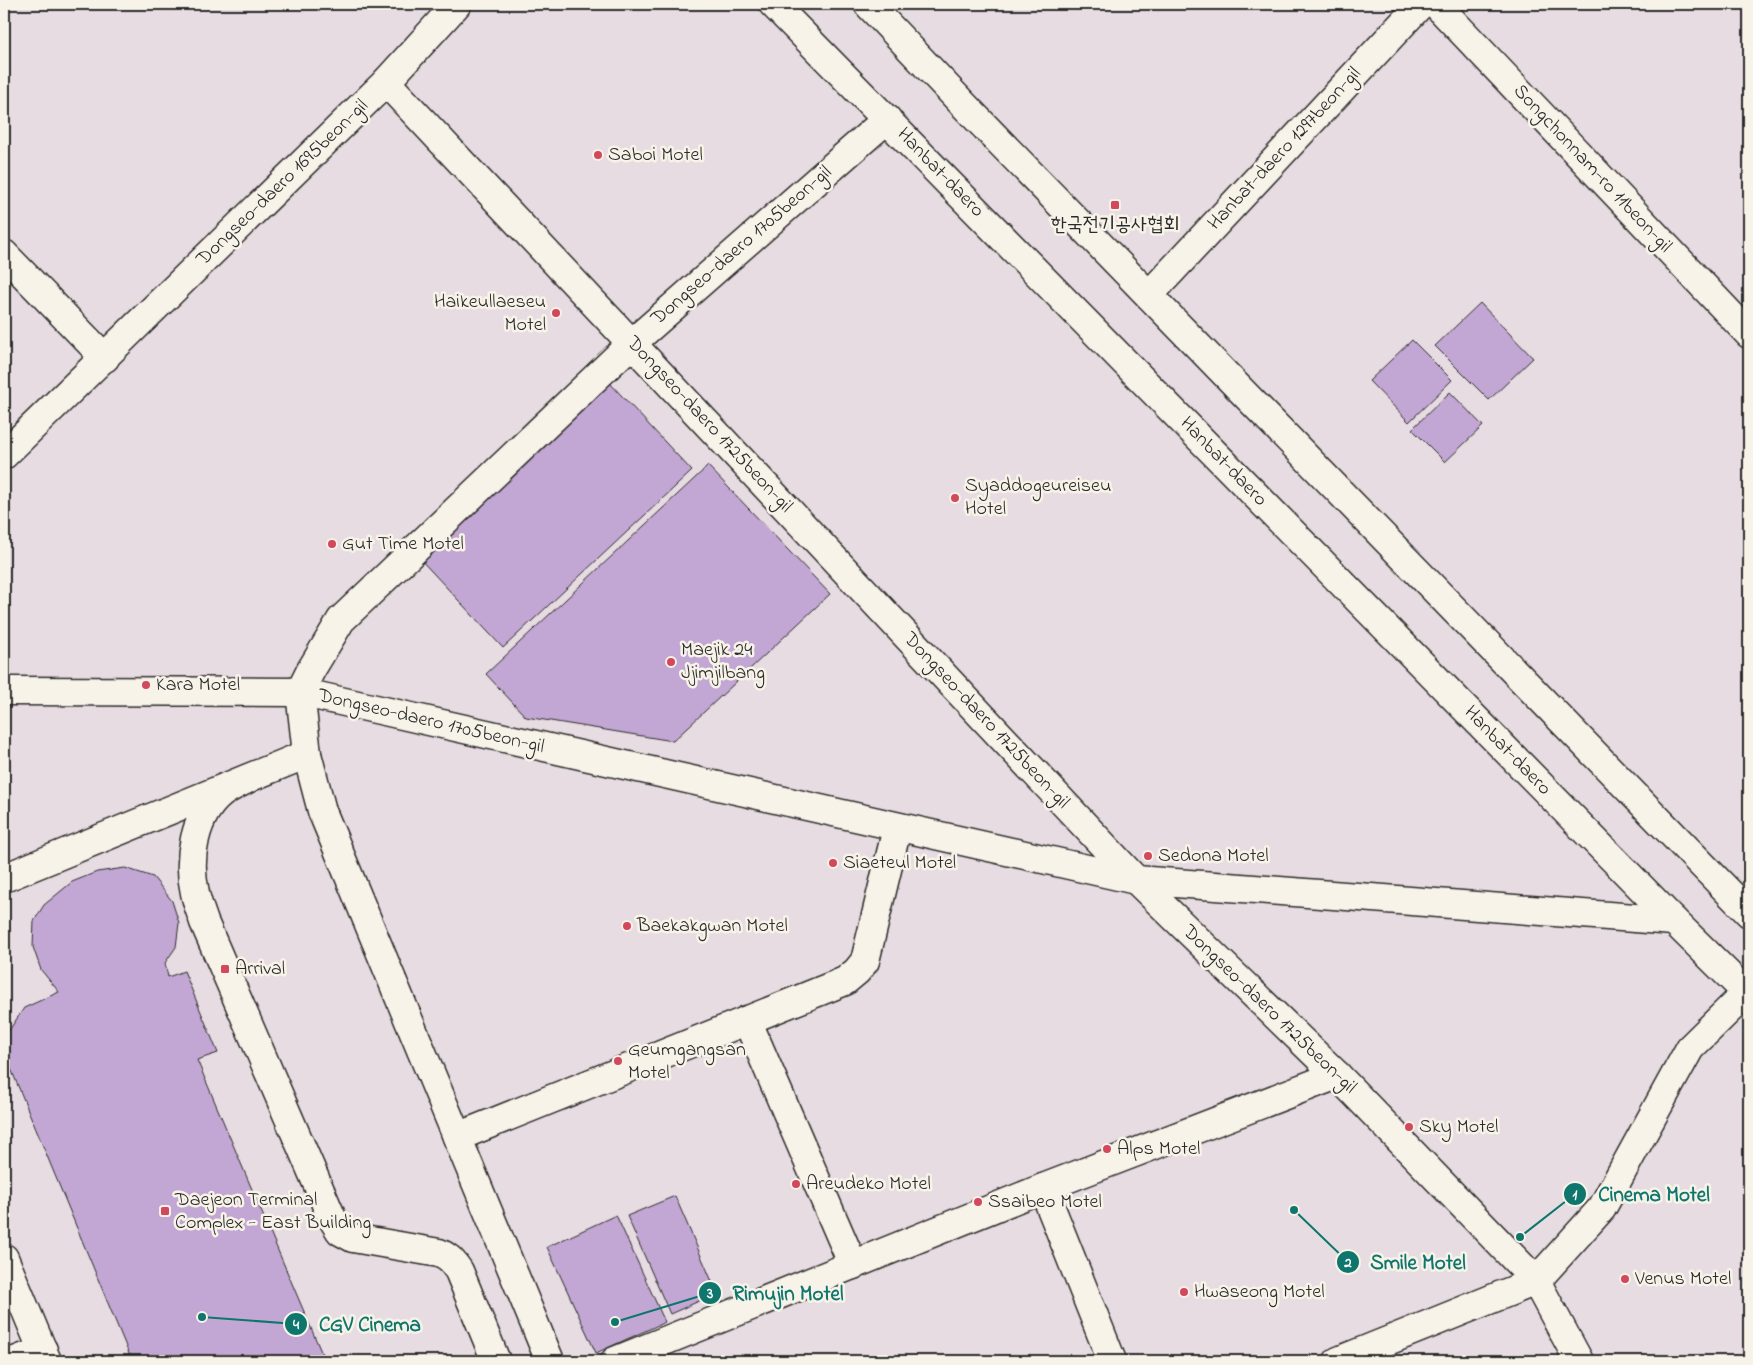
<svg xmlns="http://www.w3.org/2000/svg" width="1753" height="1365" font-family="'Indie Flower','Poor Story',sans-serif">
<rect width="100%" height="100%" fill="#e7dce2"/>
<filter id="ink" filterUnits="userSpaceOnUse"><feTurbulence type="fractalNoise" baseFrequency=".02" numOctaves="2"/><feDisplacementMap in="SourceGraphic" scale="10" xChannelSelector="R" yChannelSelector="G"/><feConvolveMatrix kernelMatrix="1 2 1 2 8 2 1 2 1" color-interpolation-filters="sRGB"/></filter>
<g filter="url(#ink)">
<g fill="#c2a7d4" stroke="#2b2b2b">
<polygon points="1480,303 1533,358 1489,400 1435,346"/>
<polygon points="1412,340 1452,380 1409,422 1369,381"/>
<polygon points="608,381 692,471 503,648 419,558"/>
<polygon points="1450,392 1483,426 1445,462 1412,429"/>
<polygon points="708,466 830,594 673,741 526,717 486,674"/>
<polygon points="125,868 153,877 172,901 179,923 176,947 165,963 168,977 184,971 218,1053 197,1060 325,1361 132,1361 4,1052 4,1038 24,1008 59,992 41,970 33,947 34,921 44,905 72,882 97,872"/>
<polygon points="675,1196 717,1293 670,1314 627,1216"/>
<polygon points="616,1215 665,1322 596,1353 547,1247"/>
</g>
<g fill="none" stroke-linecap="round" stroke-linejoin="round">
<defs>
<g id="minor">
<polyline points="1436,4 1749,334"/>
<polyline points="386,82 1136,880 1337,1075 1536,1281 1579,1361"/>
<polyline points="4,254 105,358"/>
<polyline points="1149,295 1421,4"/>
<polyline points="4,455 386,82 457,4"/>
<polyline points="4,691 300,692 1136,880 1674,921"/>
<polyline points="300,692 311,670 341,620 632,343 887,119"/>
<polyline points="300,692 307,754 322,811 550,1361"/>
<path d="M249,778C240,783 230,787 222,793C194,815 187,859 195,893C197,903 201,913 204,922L332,1218L340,1231L353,1238L439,1253C449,1257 453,1262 459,1271L496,1361"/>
<polyline points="4,878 307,754"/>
<polyline points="747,1020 853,1265"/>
<polyline points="457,1137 845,981 857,971 865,961 897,828"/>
<polyline points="1043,1188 1112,1361"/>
<polyline points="4,1258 47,1361"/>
<polyline points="15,1361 43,1350"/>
<polyline points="615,1361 1043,1188 1337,1075"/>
<polyline points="1338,1361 1536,1281 1602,1208 1690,1048 1747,992"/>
</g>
<g id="major">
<polyline points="773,4 1674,921 1749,995"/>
<polyline points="868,4 962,103 1749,913"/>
</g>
</defs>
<use href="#minor" stroke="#2b2b2b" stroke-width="31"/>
<use href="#major" stroke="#2b2b2b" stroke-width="31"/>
<use href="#minor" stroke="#f7f3e8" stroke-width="28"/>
<use href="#major" stroke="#f7f3e8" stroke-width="28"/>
</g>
</g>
<g fill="#d1495b" stroke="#f7f3e8" stroke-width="2">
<circle cx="598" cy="155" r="5"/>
<rect x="1110" y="200" width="10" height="10" rx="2.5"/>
<circle cx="556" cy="313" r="5"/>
<circle cx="955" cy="498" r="5"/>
<circle cx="332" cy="544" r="5"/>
<circle cx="671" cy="662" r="5"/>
<circle cx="146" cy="685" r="5"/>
<circle cx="1148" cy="856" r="5"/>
<circle cx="833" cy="863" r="5"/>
<circle cx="627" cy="926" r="5"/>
<rect x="220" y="964" width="10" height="10" rx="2.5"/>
<circle cx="618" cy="1061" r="5"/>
<circle cx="1409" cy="1127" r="5"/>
<circle cx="1107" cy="1149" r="5"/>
<circle cx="796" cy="1184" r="5"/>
<circle cx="978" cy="1202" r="5"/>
<rect x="160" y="1206" width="10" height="10" rx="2.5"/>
<circle cx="1625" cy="1279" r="5"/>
<circle cx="1184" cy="1292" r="5"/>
</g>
<g text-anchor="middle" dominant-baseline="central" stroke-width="5" stroke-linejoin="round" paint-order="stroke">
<g font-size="20" fill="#2b2b2b" stroke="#f7f3e8">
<text transform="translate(1285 149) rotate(-47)">Hanbat-daero 1297beon-gil</text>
<text transform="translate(1592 169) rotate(47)">Songchonnam-ro 11beon-gil</text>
<text transform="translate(940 173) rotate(46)">Hanbat-daero</text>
<text transform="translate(283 183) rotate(-44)">Dongseo-daero 1695beon-gil</text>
<text transform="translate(742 246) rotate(-41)">Dongseo-daero 1705beon-gil</text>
<text transform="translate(709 425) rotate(47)">Dongseo-daero 1725beon-gil</text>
<text transform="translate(1223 462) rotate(46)">Hanbat-daero</text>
<text transform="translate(986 721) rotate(47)">Dongseo-daero 1725beon-gil</text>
<text transform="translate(431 722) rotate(13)">Dongseo-daero 1705beon-gil</text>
<text transform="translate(1507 751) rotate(46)">Hanbat-daero</text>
<text transform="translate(1269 1010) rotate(44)">Dongseo-daero 1725beon-gil</text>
</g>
<g font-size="20" fill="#2b2b2b" stroke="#f7f3e8" text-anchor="start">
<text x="608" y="155">Saboi Motel</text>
<text x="1115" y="225" text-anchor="middle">한국전기공사협회</text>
<text x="546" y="302" text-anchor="end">Haikeullaeseu<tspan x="546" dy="23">Motel</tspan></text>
<text x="965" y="486">Syaddogeureiseu<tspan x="965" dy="23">Hotel</tspan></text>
<text x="342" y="544">Gut Time Motel</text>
<text x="681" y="650">Maejik 24<tspan x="681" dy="23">Jjimjilbang</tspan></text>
<text x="156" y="685">Kara Motel</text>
<text x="1158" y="856">Sedona Motel</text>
<text x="843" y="863">Siaeteul Motel</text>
<text x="637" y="926">Baekakgwan Motel</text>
<text x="235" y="969">Arrival</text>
<text x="628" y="1050">Geumgangsan<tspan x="628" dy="23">Motel</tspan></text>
<text x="1419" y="1127">Sky Motel</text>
<text x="1117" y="1149">Alps Motel</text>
<text x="806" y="1184">Areudeko Motel</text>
<text x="175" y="1200">Daejeon Terminal<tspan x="175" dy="23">Complex - East Building</tspan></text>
<text x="988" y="1202">Ssaibeo Motel</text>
<text x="1635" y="1279">Venus Motel</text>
<text x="1194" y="1292">Hwaseong Motel</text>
</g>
</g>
<path fill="none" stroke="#0f766e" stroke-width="2" d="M1520 1237L1575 1194M1294 1210L1348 1262M615 1322L710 1293M202 1317L296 1324"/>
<g fill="#0f766e" stroke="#f7f3e8" stroke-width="2">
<circle cx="1520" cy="1237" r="5"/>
<circle cx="1294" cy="1210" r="5"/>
<circle cx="615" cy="1322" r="5"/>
<circle cx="202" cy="1317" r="5"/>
<circle cx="1575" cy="1194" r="12"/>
<circle cx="1348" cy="1262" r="12"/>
<circle cx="710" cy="1293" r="12"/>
<circle cx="296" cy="1324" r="12"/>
</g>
<g font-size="15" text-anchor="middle" font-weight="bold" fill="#fff">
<text x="1575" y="1199">1</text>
<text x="1348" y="1267">2</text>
<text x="710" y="1298">3</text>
<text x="296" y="1329">4</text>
</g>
<g font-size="21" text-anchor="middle" font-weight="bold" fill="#0f766e" stroke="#f7f3e8" stroke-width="5" stroke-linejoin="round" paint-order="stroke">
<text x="1654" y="1201">Cinema Motel</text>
<text x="1418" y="1269">Smile Motel</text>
<text x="788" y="1300">Rimujin Motel</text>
<text x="370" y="1331">CGV Cinema</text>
</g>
<rect width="1753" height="1365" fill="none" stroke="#f7f3e8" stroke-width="20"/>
<rect x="10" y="10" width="1733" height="1345" fill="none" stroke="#2b2b2b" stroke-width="2" filter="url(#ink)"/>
</svg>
